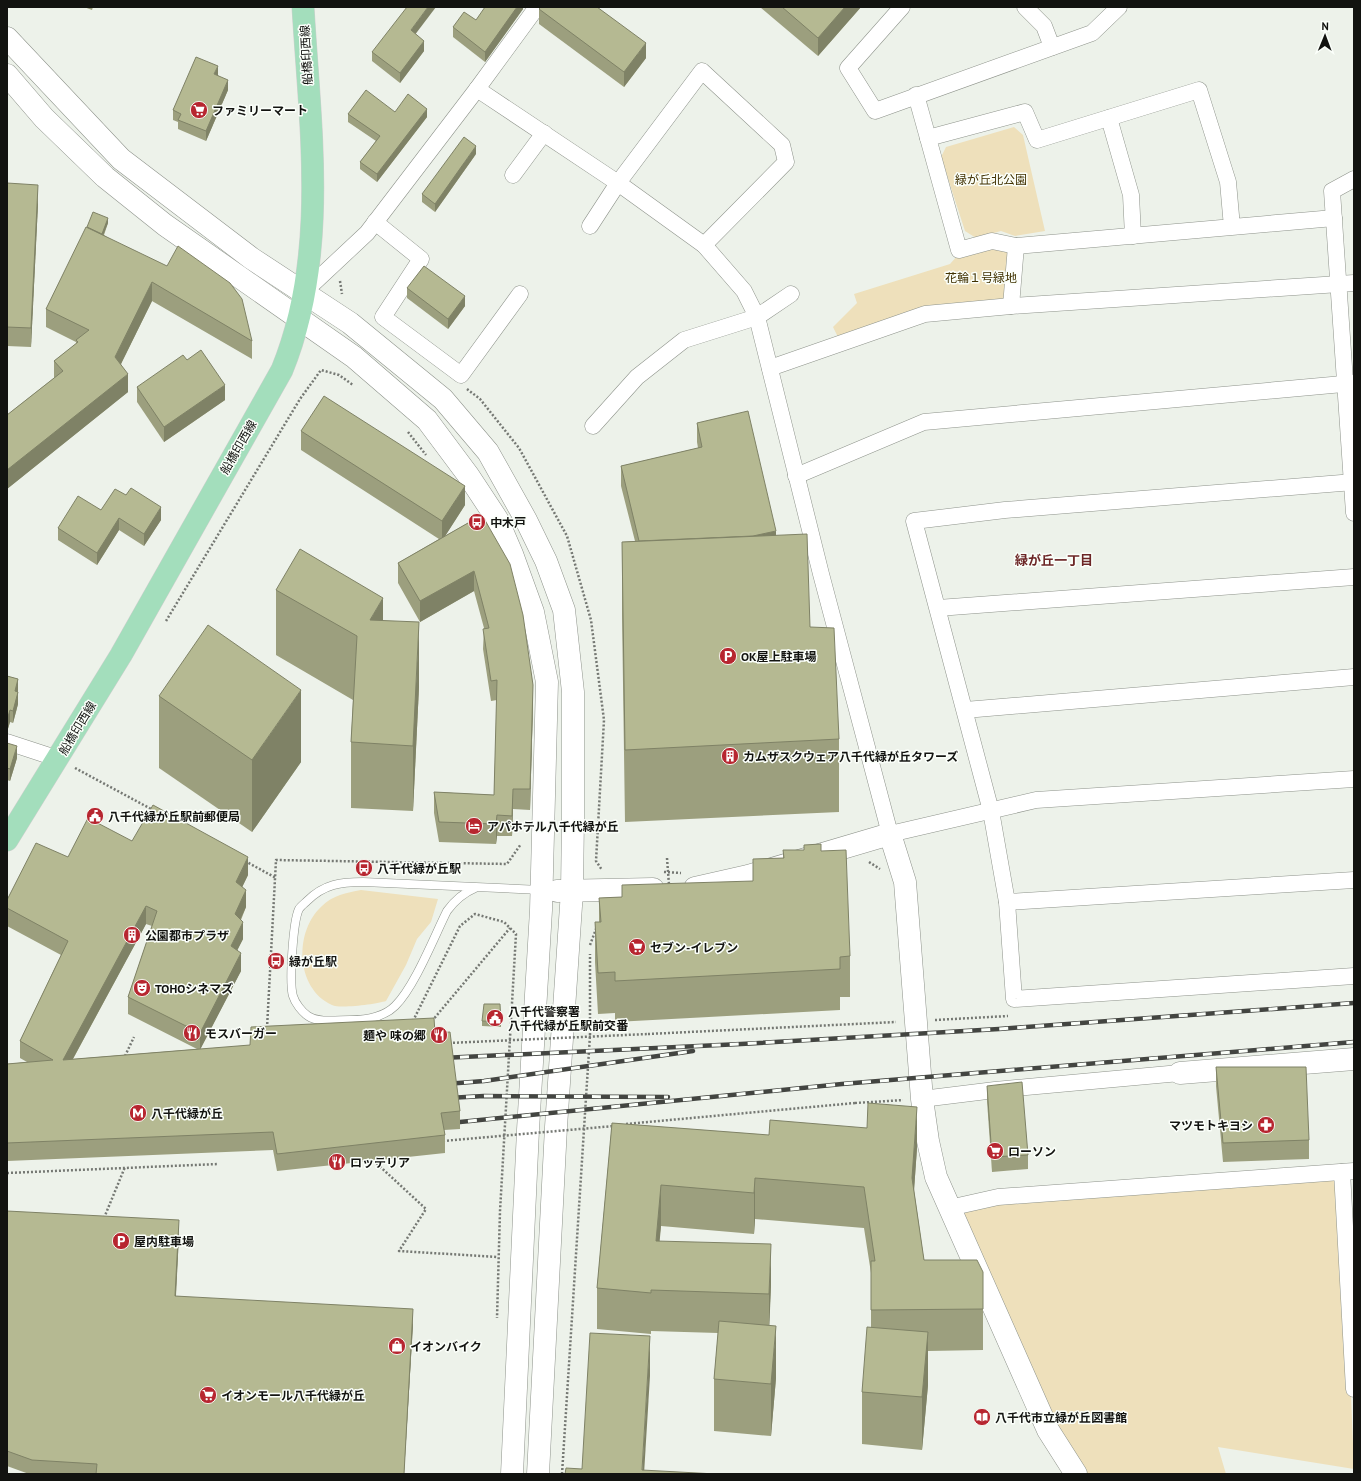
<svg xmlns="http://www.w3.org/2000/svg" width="1361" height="1481" font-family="'PT Sans','Noto Sans JP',sans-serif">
<rect width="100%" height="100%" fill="#edf2ea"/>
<g fill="#eee0bb">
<polygon points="1014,127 1023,135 1045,231 1015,236 1001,231 976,238 965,231 941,157 946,147"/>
<polygon points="994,244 1013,249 1009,304 922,312 840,341 833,327 857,303 854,294 950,264 959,254"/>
<path d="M361,890L438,899L431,922L417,939L406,965L386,1001C377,1004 340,1009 332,1005C295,988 294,931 322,906C333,895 346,893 361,890Z"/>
<polygon points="1342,1172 1354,1469 1218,1447 1226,1474 1079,1474 949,1208"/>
</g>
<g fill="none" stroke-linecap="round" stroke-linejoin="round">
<defs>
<path id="lane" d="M475,888C463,893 455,900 447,911C434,937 415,986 395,1006C383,1018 365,1020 350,1020C338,1020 318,1023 308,1016C302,1012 295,1003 293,996C289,983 293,921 299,909C301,906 305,903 307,901C324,884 341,882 363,882L541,890"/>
<g id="street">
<polyline points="902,7 848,68 875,111 1092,33 1119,7"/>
<polyline points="1025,7 1044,26 1052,47"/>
<polyline points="477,89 618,183 704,245 744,291 757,317 821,574 890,834 1036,800 1354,779"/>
<polyline points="916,95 928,138"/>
<polyline points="1109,118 1131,195 1133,236"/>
<polyline points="513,175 544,133"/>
<polyline points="1354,179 1332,191 1354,513"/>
<polyline points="375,222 421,259 383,317 461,375 520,294"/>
<polyline points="590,226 618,183 702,71 782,145 786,162 704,245"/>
<polyline points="1232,227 1228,182 1199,90 1037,140 1025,112 928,138 959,250 992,241 1016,246 1334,218"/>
<polyline points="304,292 367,233 477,89 537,7"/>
<polyline points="1011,306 1016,246"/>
<polyline points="770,368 925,314 1011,306 1354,283"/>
<polyline points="593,426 637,377 684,340 757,317 791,294"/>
<polyline points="796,476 924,422 1354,383"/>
<polyline points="1354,482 1005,510 914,521 991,811 1007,902 1014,999 1354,976"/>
<polyline points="938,608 1354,577"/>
<polyline points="965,710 1354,677"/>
<polyline points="7,742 59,759"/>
<polyline points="1007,902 1354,880"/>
<polyline points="922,1099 995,1090 1180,1073"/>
<polyline points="1342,1172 1354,1389"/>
<polyline points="949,1208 998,1197 1354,1171"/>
</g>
<g id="secondary">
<polyline points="7,38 121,159 251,258 350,323 443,399 488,452 526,520 546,561 564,610 573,692 573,818 572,891 556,1127 538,1474"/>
<polyline points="7,75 44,118 105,177 165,225 354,357 427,420 468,475 497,519 512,554 533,612 547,682 541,910 528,1130 512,1474"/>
<polyline points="695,888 748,876 890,834 905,882 922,1099 928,1141 936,1177 1048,1430 1076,1474"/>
<polyline points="557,891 653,889"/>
<polyline points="1180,1073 1354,1059"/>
</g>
<path id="primary" d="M7,840L121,655L282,370C329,255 310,127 303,7"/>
</defs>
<use href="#lane" stroke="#8e938b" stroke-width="9"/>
<use href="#street" stroke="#8e938b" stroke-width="17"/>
<use href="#secondary" stroke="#8e938b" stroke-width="23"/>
<use href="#primary" stroke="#d0d0cf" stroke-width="23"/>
<g stroke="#757873" stroke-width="2.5" stroke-dasharray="2 2" stroke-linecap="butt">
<polyline points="340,281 342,294"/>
<polyline points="467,389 480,399 519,448 567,536 591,620 604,720 596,861 602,870"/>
<polyline points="408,432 426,455"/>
<polyline points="166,621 300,399 321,370 339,375 353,385"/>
<polyline points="75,768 153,810"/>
<polyline points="245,861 276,878"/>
<polyline points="869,862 880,869"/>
<polyline points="664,872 681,873"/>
<polyline points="590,945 596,929"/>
<polyline points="935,1020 1008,1016"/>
<polyline points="413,1021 460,926 475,914 504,922 516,934 500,1211 497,1318"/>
<polyline points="432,1021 510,928"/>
<polyline points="267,1028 276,860 507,864 521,844"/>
<polyline points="648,1034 896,1022"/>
<polyline points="125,1056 134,1037"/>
<polyline points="855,1103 903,1100"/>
<polyline points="374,1161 426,1209 399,1251 498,1257"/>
<polyline points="7,1173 218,1164"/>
<polyline points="104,1218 125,1167"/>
<polyline points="562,1474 590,1035 590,954"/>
</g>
<use href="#lane" stroke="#fff" stroke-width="8"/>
<use href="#street" stroke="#fff" stroke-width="16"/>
<use href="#secondary" stroke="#fff" stroke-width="22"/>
<use href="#primary" stroke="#a3debc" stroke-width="22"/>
<defs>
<g id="rail">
<polyline points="442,1058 741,1044 999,1029 1354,1003"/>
<polyline points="446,1084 484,1081 693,1051"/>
<polyline points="448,1098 484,1096 668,1097"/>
<polyline points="450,1123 842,1084 1354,1042"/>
</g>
</defs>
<use href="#rail" stroke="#434541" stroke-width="4.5"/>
<use href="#rail" stroke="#fbfffa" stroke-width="3" stroke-dasharray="9" stroke-linecap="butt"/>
<g stroke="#757873" stroke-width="2.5" stroke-dasharray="2 2" stroke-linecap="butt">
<polyline points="667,858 669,885"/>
<polyline points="449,1043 648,1034"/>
<polyline points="626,1124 855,1103"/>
<polyline points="443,1141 614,1126"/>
</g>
</g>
<g fill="#9c9f7e" fill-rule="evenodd">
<polygon points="84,7 93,7 92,10"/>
<polygon points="523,7 523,9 485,62 453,37 453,27"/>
<polygon points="760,7 861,7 818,56"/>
<polygon points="539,9 646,58 624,87 539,24"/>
<polygon points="416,34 424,51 400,83 372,61 372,52"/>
<polygon points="218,75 228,90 206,141 178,129 178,122 173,120 173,110"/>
<polygon points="395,112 427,117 377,182 360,169 360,162 376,141 348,122 348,114"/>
<polygon points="476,154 435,212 422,202 422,194"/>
<polygon points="7,183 38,204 31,347 7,346"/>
<polygon points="108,223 104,235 252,341 252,359 152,301 121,364 128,392 7,489 7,415 54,378 54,361 76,344 76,342 46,327 46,309 87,227"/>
<polygon points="407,288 465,306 448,329 407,298"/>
<polygon points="187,360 225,400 164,442 137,402 137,387"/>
<polygon points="697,423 776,535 810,627 839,739 839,812 625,822 622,615 622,542 635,541 621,486 621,466 698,448 697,442"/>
<polygon points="301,431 465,505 445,536 482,515 533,705 530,810 513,809 512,836 497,836 496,844 439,842 434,813 434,792 494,795 497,700 491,701 483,649 484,628 474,591 420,622 398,583 398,563 439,539 301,450"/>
<polygon points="101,510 161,520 144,546 119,530 97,565 58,540 58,528"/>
<polygon points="276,590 383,620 419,687 413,811 351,808 351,742 353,700 276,655"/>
<polygon points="7,676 18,679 18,704 13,723 10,722 7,732"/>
<polygon points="159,696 301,762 252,832 159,768"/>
<polygon points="7,743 17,758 10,781 7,780"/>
<path d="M132,841L248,875L242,887L246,907L241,920L243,939L237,950L241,971L200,1049L435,1033L460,1111V1129L444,1130L445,1135V1153L277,1171L273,1150L7,1161V1064L27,1062L20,1058V1041L61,955L7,926V900L68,857ZM146,924L152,926L128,997V1014L197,1049L73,1059Z"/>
<polygon points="783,850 821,851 850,956 850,997 840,997 840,1010 615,1022 615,1013 598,1014 595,962 595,922 599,922 599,898 622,897 753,881 753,859 783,858"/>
<polygon points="482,1021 501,1022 501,1027 482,1026"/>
<polygon points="1216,1067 1309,1140 1309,1159 1223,1162 1216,1086"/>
<polygon points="987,1086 1028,1155 1028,1169 992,1172 987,1101"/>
<polygon points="612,1123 917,1148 914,1190 924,1260 983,1272 983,1350 928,1351 928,1385 922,1450 862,1444 862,1392 871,1327 871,1273 864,1228 755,1219 754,1234 661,1226 659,1241 771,1285 769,1325 776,1378 771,1436 714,1431 714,1379 718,1333 651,1331 651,1334 597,1329 597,1288"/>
<polygon points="7,1211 179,1235 176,1296 413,1324 404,1474 29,1474 7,1466"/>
</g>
<g fill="#7f8266">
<polygon points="428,7 436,7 411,40 411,30"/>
<polygon points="517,7 523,7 523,9 485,62 485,52"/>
<polygon points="845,7 861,7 818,56 818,38"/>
<polygon points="424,41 424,51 400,83 400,73"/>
<polygon points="646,43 646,58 624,87 624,72"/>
<polygon points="218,66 218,76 214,74"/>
<polygon points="228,80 228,90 206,141 206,131"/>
<polygon points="427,109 427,117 377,182 377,174"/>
<polygon points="476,146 476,154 435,212 435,204"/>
<polygon points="38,185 38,204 31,347 31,328"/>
<polygon points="108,218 108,223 100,243 100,238"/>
<polygon points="152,282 152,301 115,376 115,357"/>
<polygon points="465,296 465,306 448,329 448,319"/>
<polygon points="128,374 128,392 7,489 7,470"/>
<polygon points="225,385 225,400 164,442 164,427"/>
<polygon points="465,486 465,505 442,541 442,521"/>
<polygon points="161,507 161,520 144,546 144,534"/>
<polygon points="119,518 119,530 97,565 97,553"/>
<polygon points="776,531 776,550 719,544"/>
<polygon points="474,571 474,591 420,622 420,601"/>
<polygon points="383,598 383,663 370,620"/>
<polygon points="419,622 419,687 413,811 413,746"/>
<polygon points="18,679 18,704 13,723 13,711 15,691"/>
<polygon points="533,685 533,705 530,810 530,789"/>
<polygon points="301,690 301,762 252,832 252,760"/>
<polygon points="10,710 10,722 7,732 7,720"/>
<polygon points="17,746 17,758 10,781 10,769"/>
<polygon points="513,789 513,809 512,836 512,816"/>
<polygon points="497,815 497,836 496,844 496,824"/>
<polygon points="248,857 248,875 236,900 236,882"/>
<polygon points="246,890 246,907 235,931 235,914"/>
<polygon points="146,906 146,924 63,1077 63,1060"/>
<polygon points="243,922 243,939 231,963 231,946"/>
<polygon points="241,953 241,971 200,1050 200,1033"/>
<polygon points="917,1107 917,1148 912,1219 912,1178"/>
<polygon points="755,1178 755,1219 754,1234 754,1193"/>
<polygon points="661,1185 661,1226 656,1282 656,1241"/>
<polygon points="179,1220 179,1235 175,1311 175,1296"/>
<polygon points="771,1244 771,1285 769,1335 769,1294"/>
<polygon points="413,1309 413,1324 404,1474"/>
<polygon points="776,1326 776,1378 771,1436 771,1384"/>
<polygon points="928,1332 928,1385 922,1450 922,1397"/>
<polygon points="650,1336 650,1376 644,1474 642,1474"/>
</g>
<g fill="#b5b992" stroke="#7f8266">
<polygon points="407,7 428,7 411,30 424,41 400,73 372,52"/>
<polygon points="485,7 517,7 485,52 453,27 464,12 476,20"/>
<polygon points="541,7 597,7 646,43 624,72 539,9"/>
<polygon points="782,7 845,7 818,38"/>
<polygon points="196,57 218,66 214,74 228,80 206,131 178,120 181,114 173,110"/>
<polygon points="366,90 395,112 408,94 427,109 377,174 360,162 380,136 348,114"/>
<polygon points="464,137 476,146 435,204 422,194"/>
<polygon points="7,183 38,185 31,328 7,327"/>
<polygon points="93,212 108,218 102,234 87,227"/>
<polygon points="86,227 167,266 178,246 230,283 242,299 252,341 152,282 115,357 128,374 7,470 7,415 63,371 54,361 78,342 76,340 89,330 46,309"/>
<polygon points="424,266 465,296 448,319 407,288"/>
<polygon points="201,350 225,385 164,427 137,387 183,355 187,360"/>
<polygon points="324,396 465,486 442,521 301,431"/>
<polygon points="748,411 776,531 753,536 639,541 621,466 702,447 697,423"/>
<polygon points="131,488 161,507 144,534 119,518 97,553 58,528 78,496 101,510 115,489 126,495"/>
<polygon points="482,515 510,564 523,615 533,685 530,789 513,789 512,816 497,815 496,824 439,822 434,792 494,795 497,680 491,681 483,629 489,628 474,571 420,601 398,563"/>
<polygon points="807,534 810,627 834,628 839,739 625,750 622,542"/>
<polygon points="300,549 383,598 370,620 419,622 413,746 351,742 357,636 276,590"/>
<polygon points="208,625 301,690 252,760 159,696"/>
<polygon points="7,676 18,679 15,691 18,692 13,711 10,710 7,720"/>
<polygon points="7,743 17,746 10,769 7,768"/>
<polygon points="153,805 248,857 236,882 246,890 235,914 243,922 231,946 241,953 200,1033 128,997 157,911 146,906 63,1060 250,1045 251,1027 434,1018 435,1033 450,1032 460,1111 441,1113 445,1135 277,1154 273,1132 7,1143 7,1064 53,1060 20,1041 68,941 7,908 7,900 36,843 68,857 88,818 132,841"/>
<polygon points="821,844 821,851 846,850 850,956 840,957 840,969 615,981 615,972 598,973 595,922 601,922 599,898 622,897 622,885 753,881 753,859 784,858 783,850 804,850 804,845"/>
<polygon points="484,1004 500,1004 501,1022 482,1021"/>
<polygon points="1216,1067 1306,1067 1309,1140 1223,1143"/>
<polygon points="1022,1082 1028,1155 992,1157 987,1086"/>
<polygon points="868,1103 917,1107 912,1178 924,1260 977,1260 983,1272 983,1309 871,1310 871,1261 875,1261 864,1187 755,1178 754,1193 661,1185 656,1241 771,1244 769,1294 651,1290 651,1293 597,1288 612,1123 769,1135 770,1120 867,1128"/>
<polygon points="7,1211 179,1220 175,1296 413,1309 404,1474 96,1474 97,1464 32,1460 7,1451"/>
<polygon points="719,1321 776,1326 771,1384 714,1379"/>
<polygon points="867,1327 928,1332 922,1397 862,1392"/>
<polygon points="590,1333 650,1336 642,1470 716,1474 565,1474 566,1468 582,1469"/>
</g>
<defs>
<symbol id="supermarket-disc" viewBox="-11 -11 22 22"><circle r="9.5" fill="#b72630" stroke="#fbfffa"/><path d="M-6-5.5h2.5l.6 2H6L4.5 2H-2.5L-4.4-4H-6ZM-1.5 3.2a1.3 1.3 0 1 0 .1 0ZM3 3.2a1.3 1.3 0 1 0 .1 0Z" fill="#fff"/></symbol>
<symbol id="bus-disc" viewBox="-11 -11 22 22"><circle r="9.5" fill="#b72630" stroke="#fbfffa"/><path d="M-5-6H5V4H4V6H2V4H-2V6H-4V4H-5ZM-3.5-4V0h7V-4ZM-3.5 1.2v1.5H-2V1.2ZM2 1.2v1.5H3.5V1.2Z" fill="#fff"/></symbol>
<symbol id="parking-disc" viewBox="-11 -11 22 22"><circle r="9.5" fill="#b72630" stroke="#fbfffa"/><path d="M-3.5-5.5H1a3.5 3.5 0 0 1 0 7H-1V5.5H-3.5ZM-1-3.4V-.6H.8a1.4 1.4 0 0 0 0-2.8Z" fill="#fff"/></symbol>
<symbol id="building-disc" viewBox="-11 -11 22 22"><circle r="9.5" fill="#b72630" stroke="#fbfffa"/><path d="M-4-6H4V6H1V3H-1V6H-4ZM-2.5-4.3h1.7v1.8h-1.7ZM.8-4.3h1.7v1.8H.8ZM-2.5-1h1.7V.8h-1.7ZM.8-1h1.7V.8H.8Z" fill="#fff"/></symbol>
<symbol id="civic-disc" viewBox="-11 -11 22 22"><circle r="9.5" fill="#b72630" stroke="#fbfffa"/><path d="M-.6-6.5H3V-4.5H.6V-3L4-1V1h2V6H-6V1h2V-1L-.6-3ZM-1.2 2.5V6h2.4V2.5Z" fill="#fff"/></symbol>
<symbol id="hotel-disc" viewBox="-11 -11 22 22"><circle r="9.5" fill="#b72630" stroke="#fbfffa"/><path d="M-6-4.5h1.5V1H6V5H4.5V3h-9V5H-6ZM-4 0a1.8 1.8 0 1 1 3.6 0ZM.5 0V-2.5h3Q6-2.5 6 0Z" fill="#fff"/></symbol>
<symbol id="theatre-disc" viewBox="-11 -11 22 22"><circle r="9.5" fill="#b72630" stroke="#fbfffa"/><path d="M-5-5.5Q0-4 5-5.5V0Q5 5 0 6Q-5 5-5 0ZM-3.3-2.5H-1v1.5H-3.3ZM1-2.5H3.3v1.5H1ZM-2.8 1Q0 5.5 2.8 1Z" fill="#fff"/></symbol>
<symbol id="restaurant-disc" viewBox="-11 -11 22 22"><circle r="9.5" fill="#b72630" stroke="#fbfffa"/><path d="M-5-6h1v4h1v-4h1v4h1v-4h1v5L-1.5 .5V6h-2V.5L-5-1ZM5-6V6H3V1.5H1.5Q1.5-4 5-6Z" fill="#fff"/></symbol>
<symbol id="metro-disc" viewBox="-11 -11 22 22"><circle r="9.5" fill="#b72630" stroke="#fbfffa"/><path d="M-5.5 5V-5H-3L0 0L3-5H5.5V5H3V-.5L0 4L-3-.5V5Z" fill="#fff"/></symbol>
<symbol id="pharmacy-disc" viewBox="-11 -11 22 22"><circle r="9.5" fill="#b72630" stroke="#fbfffa"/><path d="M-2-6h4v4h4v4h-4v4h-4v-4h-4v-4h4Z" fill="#fff"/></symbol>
<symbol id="shop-disc" viewBox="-11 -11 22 22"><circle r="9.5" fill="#b72630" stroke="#fbfffa"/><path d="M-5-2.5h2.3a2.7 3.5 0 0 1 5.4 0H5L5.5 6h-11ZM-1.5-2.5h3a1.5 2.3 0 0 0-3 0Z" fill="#fff"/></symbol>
<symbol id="library-disc" viewBox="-11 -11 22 22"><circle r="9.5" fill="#b72630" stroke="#fbfffa"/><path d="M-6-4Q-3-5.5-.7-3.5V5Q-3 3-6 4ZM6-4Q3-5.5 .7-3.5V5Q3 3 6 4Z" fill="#fff"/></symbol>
</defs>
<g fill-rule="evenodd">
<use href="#supermarket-disc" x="189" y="100" width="20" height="20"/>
<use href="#bus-disc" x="467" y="512" width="20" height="20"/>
<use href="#parking-disc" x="718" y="646" width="20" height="20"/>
<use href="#building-disc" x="720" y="746" width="20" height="20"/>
<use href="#civic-disc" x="85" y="806" width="20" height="20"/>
<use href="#hotel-disc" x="464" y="816" width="20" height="20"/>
<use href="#bus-disc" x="354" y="858" width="20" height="20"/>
<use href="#building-disc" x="122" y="925" width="20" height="20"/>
<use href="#supermarket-disc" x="627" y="937" width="20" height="20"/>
<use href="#bus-disc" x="266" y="951" width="20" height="20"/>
<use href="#theatre-disc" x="132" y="978" width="20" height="20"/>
<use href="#civic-disc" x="485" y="1008" width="20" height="20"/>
<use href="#restaurant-disc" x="182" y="1023" width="20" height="20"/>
<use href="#restaurant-disc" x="429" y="1025" width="20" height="20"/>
<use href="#metro-disc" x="128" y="1103" width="20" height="20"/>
<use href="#pharmacy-disc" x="1256" y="1115" width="20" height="20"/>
<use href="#supermarket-disc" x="985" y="1141" width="20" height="20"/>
<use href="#restaurant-disc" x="327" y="1152" width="20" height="20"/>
<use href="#parking-disc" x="111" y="1231" width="20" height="20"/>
<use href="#shop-disc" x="387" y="1336" width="20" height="20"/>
<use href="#supermarket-disc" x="198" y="1385" width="20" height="20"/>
<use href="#library-disc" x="972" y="1407" width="20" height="20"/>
</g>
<g text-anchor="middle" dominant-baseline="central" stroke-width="3" stroke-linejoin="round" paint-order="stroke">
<g font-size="12" fill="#121310" stroke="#fbfffa">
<text transform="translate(306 55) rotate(-93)">船橋印西線</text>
<text transform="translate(238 447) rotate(-60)">船橋印西線</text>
<text transform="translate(77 728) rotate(-59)">船橋印西線</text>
</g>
<g font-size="12" font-weight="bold" fill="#121310" stroke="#fbfffa" text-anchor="start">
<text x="212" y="110">ファミリーマート</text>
<text x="490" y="522">中木戸</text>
<text x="741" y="656">OK屋上駐車場</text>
<text x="743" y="756">カムザスクウェア八千代緑が丘タワーズ</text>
<text x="108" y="816">八千代緑が丘駅前郵便局</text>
<text x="487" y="826">アパホテル八千代緑が丘</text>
<text x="377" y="868">八千代緑が丘駅</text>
<text x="145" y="935">公園都市プラザ</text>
<text x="650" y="947">セブン-イレブン</text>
<text x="289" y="961">緑が丘駅</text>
<text x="155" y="988">TOHOシネマズ</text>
<text x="508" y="1011">八千代警察署<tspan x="508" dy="14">八千代緑が丘駅前交番</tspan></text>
<text x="205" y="1033">モスバーガー</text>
<text x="426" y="1035" text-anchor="end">麺や 味の郷</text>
<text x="151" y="1113">八千代緑が丘</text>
<text x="1253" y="1125" text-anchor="end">マツモトキヨシ</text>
<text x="1008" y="1151">ローソン</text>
<text x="350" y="1162">ロッテリア</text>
<text x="134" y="1241">屋内駐車場</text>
<text x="410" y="1346">イオンバイク</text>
<text x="221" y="1395">イオンモール八千代緑が丘</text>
<text x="995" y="1417">八千代市立緑が丘図書館</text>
</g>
<g font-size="12" fill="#403100" stroke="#fbfffa">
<text x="991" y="179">緑が丘北公園</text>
<text x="981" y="277">花輪１号緑地</text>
</g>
<g font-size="13" font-weight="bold" fill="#6c2626" stroke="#fbfffa">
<text x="1054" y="560">緑が丘一丁目</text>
</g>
</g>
<rect width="1361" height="1481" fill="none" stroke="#121310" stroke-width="16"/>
<g transform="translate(1325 36) rotate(1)" stroke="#fbfffa" stroke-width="3" paint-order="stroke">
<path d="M0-3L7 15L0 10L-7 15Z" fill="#121310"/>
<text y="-6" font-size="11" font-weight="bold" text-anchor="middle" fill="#121310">N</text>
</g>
</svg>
